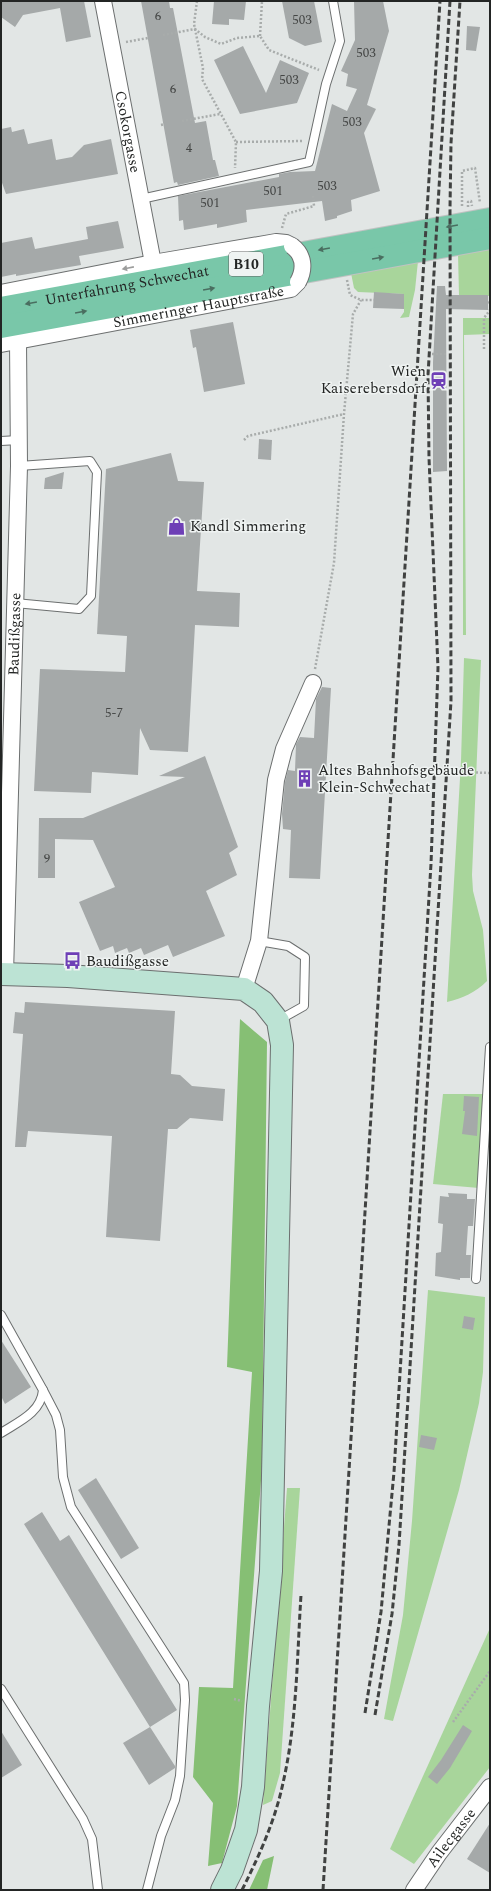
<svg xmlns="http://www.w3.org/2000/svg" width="491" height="1891" font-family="Spectral,serif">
<rect width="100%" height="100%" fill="#e2e6e5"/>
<g fill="#a8d59b">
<polygon points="490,249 490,296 459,295 458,254"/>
<polygon points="418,261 415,290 409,317 400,318 404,312 404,294 358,292 354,288 351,273"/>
<polygon points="463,318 490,318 490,334 464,335 466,635 463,635"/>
<path d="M464,658L481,660L472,875L473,891L483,930L487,981C475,993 463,998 447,1002L461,761Z"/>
<polygon points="443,1094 483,1094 479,1188 433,1184"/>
<polygon points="428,1290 485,1297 483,1372 479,1403 459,1490 393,1721 384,1719 403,1615 412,1521"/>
<polygon points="287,1488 300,1488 280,1773 272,1801 263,1805"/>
<polygon points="490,1628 490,1767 414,1864 390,1849"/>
</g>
<g fill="#86bf74">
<polygon points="240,1019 267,1042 262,1467 237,1806 222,1863 208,1866 213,1803 193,1777 199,1687 233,1688 252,1372 227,1367"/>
<polygon points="274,1856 267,1890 249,1890 263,1860"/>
</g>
<g fill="#a5a9a9">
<polygon points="1,1 84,1 91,37 66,42 60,8 23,15 15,27 1,17"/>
<polygon points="141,1 169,1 170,8 173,8 195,123 206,121 213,160 215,160 219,176 178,185 177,182 174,183"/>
<polygon points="214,1 246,1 244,20 229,19 229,25 212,24"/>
<polygon points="282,1 314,1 322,42 305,46 289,38"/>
<polygon points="354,1 383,1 389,31 367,105 376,109 364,133 380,191 351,200 352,211 337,216 337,218 325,221 322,201 246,210 247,222 217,228 217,224 184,230 183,220 179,221 178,196 279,177 279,174 290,172 315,171 332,104 347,111 357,89 346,86 348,74 341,71 355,40"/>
<polygon points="467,26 480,27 476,51 466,50"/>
<polygon points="243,46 266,93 280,60 309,73 297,103 240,114 214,60"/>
<polygon points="11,127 12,132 24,129 28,144 52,139 56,160 72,157 84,145 111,139 118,174 6,194 1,180 1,129"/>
<polygon points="118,221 124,248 79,256 81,265 16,276 16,274 1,277 1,243 32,237 35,249 88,239 86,227"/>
<polygon points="437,286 445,286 446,295 488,295 488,310 446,309 447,471 433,472 433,362"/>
<polygon points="374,292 404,294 404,309 373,308"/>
<polygon points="233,322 245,384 204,392 196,347 193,348 190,330"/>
<polygon points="259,439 272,440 271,460 258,459"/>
<polygon points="171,453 178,481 204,482 197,591 240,593 239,627 195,625 188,752 150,750 140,728 138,775 92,772 91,793 34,791 40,669 125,672 127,636 97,634 106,469"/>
<polygon points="64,472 62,489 44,489 45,478"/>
<polygon points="322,687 331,688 320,879 289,878 291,830 283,829 282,814 285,782 288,770 295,771 296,744 300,737 314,738 316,699"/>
<polygon points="205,756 238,847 229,853 237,875 206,891 225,936 173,957 168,945 144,955 141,948 129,953 127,948 115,953 113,946 100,951 79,902 115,887 93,840 55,839 55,878 38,878 39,818 83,818 185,777 159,776"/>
<polygon points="25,1002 175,1011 171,1074 180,1075 192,1086 225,1089 223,1121 190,1118 177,1129 168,1129 160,1241 106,1237 112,1136 28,1131 26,1147 15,1147 23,1034 13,1033 15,1012 24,1013"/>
<polygon points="464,1096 479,1097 477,1136 462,1134 465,1111 463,1111"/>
<polygon points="448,1193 467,1194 467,1199 475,1199 473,1226 468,1226 466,1255 471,1255 470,1278 460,1278 460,1280 435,1276 436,1253 441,1252 443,1224 438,1223 440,1196 449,1197"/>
<polygon points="464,1316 475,1318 473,1330 462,1328"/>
<polygon points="1,1340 31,1387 5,1404 1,1396"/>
<polygon points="421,1435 437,1438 434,1450 419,1447"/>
<polygon points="96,1478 139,1548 121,1559 78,1490"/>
<polygon points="42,1512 60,1541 69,1535 177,1710 150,1727 24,1524"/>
<polygon points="463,1725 472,1731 450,1768 437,1784 428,1777 441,1760"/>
<polygon points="150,1727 175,1766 175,1768 149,1785 123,1743"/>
<polygon points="1,1731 22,1765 1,1778"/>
<polygon points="490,1823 490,1873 467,1859"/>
</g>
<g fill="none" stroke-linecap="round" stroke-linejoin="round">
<defs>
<g id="lane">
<polyline points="141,199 309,162 326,84 340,41 333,1"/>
<polyline points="1,441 19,440"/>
<polyline points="15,603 79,609 91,596 97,472 90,461 19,466"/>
<polyline points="259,941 288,946 305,957 304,1006 279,1020"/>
<polyline points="476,1279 490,1047"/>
<path d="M1,1315L43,1390C41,1413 18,1422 1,1433"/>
<polyline points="43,1390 56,1415 60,1430 63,1477 71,1507 184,1683 185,1700 180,1776 175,1800 161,1836 147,1890"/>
<polyline points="1,1689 83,1819 92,1839 98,1890"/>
</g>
<g id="street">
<path id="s1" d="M103,1L153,263"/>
<polyline points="1,293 153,263 276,242 286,243 292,246"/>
<path id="s2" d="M1,344L291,289L298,282"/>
<path id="s3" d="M5,974L19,466L18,341"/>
<polyline points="244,989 259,941 276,780 284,749 313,683"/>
<path id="s4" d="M414,1890L439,1853L490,1787"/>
</g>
<polyline id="secondary" points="1,974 68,976 244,989 263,1002 278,1021 282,1045 271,1571 258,1706 253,1787 246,1830 232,1870 222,1890"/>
<g id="primary">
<path id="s5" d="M1,308L490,219"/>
<polyline points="1,327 490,238"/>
</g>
</defs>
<use href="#lane" stroke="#6c6f6f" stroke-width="10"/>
<use href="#street" stroke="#6c6f6f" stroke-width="18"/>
<use href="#secondary" stroke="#6c6f6f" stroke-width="24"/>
<use href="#primary" stroke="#c1c2c2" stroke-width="24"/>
<g stroke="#a8acab" stroke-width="2.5" stroke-dasharray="2 2" stroke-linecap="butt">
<polyline points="197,1 194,24 203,68 202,79 236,142 235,168"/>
<polyline points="163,35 195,29 205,37 221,44 237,38 260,36 269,50 319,70"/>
<polyline points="260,36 262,1"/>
<polyline points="126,42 148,38"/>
<polyline points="182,121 220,114"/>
<polyline points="161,125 165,124"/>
<polyline points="236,142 303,141"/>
<polyline points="462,206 462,171 475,168 480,203"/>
<polyline points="468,207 468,202 471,201 472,206"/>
<polyline points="282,228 286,214 314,206 313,196"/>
<polyline points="347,280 350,295 361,300 374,300"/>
<polyline points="488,302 490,303"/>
<polyline points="484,349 484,318 490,310"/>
<polyline points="432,354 448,354"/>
<polyline points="244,440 248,436 344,414"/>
<polyline points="315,669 334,563 344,414 353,314 361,300"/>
<polyline points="460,772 490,773"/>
<polyline points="234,1699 242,1701"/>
<polyline points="453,1722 490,1671"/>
</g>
<use href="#lane" stroke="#fff" stroke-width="8"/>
<use href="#street" stroke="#fff" stroke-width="16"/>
<use href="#secondary" stroke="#bce3d4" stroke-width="22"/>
<use href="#primary" stroke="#79c7a9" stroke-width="22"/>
<g stroke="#404241" stroke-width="3" stroke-dasharray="6 3" stroke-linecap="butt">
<polyline points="365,1713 381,1612 394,1472 431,864 438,668 429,458 428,375 450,1"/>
<polyline points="375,1715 392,1614 399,1545 451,701 450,208 451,143 460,1"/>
<path d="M242,1890C259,1856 275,1821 283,1783C297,1722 297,1657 301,1595"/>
<polyline points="323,1890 440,1"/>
</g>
<defs>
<path id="street-bridge" d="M292,246C304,255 305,269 298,282"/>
</defs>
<use href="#street-bridge" stroke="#6c6f6f" stroke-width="18" stroke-linecap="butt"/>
<use href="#street-bridge" stroke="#fff" stroke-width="16"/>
</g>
<defs><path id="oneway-solid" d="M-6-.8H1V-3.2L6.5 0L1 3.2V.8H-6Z"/></defs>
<g fill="#4a6e60">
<use href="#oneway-solid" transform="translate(452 226) rotate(170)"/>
<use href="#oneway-solid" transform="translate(324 249) rotate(170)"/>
<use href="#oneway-solid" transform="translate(378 258) rotate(-10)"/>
<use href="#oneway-solid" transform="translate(209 289) rotate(-10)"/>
<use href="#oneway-solid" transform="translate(31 303) rotate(170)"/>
<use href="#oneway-solid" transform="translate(81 312) rotate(-10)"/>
</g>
<use fill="#9c9d9c" href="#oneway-solid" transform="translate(128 268) rotate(169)"/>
<defs>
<symbol id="station-bare" viewBox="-9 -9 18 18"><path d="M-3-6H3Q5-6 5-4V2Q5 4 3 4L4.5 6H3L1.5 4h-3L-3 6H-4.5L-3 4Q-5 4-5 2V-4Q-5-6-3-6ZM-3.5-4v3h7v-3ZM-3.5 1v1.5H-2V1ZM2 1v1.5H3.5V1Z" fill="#6e3fb6" stroke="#eff3f2" stroke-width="2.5" paint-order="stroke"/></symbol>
<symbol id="shop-bare" viewBox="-9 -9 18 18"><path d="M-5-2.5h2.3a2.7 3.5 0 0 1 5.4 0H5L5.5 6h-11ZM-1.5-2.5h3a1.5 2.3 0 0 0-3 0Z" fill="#6e3fb6" stroke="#eff3f2" stroke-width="2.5" paint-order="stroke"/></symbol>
<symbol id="building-bare" viewBox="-9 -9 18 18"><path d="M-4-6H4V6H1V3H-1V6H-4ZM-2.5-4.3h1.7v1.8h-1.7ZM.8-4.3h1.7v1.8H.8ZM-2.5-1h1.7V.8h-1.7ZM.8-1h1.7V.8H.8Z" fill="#6e3fb6" stroke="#eff3f2" stroke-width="2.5" paint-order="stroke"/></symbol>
<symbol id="bus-bare" viewBox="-9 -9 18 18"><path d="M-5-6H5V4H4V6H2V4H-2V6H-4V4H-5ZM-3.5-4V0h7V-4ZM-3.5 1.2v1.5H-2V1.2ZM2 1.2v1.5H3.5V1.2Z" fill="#6e3fb6" stroke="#eff3f2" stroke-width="2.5" paint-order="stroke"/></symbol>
</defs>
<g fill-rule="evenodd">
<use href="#station-bare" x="426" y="368" width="25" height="25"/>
<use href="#shop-bare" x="164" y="514" width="25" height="25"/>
<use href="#building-bare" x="292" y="766" width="25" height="25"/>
<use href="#bus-bare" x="60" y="948" width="25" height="25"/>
</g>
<g text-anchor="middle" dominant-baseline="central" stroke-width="3" stroke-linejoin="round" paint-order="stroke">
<g font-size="13" fill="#444645">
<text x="158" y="16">6</text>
<text x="302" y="20">503</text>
<text x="366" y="53">503</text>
<text x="289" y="80">503</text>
<text x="173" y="89">6</text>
<text x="352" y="122">503</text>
<text x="189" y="148">4</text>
<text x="327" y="186">503</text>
<text x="273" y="191">501</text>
<text x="210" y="203">501</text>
<text x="114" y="713">5-7</text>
<text x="47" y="859">9</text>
</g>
<rect fill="#eff3f2" stroke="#606362" stroke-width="1" x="229" y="252" width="34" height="24" rx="3"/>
<g font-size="14" font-weight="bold" fill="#232524">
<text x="246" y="264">B10</text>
</g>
<g font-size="15" fill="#232524" stroke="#eff3f2">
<text stroke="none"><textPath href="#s1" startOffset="133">Csokorgasse</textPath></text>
<text stroke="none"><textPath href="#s5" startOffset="128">Unterfahrung Schwechat</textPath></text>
<text stroke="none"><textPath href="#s2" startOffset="201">Simmeringer Hauptstraße</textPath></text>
<text stroke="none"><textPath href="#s3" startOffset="340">Baudißgasse</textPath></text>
<text stroke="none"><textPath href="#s4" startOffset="64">Ailecgasse</textPath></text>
</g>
<g font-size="15" fill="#232524" stroke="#eff3f2" text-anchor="start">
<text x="426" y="371" text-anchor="end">Wien<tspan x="426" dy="17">Kaiserebersdorf</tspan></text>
<text x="190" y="526">Kandl Simmering</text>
<text x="318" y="770">Altes Bahnhofsgebäude<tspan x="318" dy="17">Klein-Schwechat</tspan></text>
<text x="86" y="961">Baudißgasse</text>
</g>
</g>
<rect width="491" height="1891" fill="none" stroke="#232524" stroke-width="4"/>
</svg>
